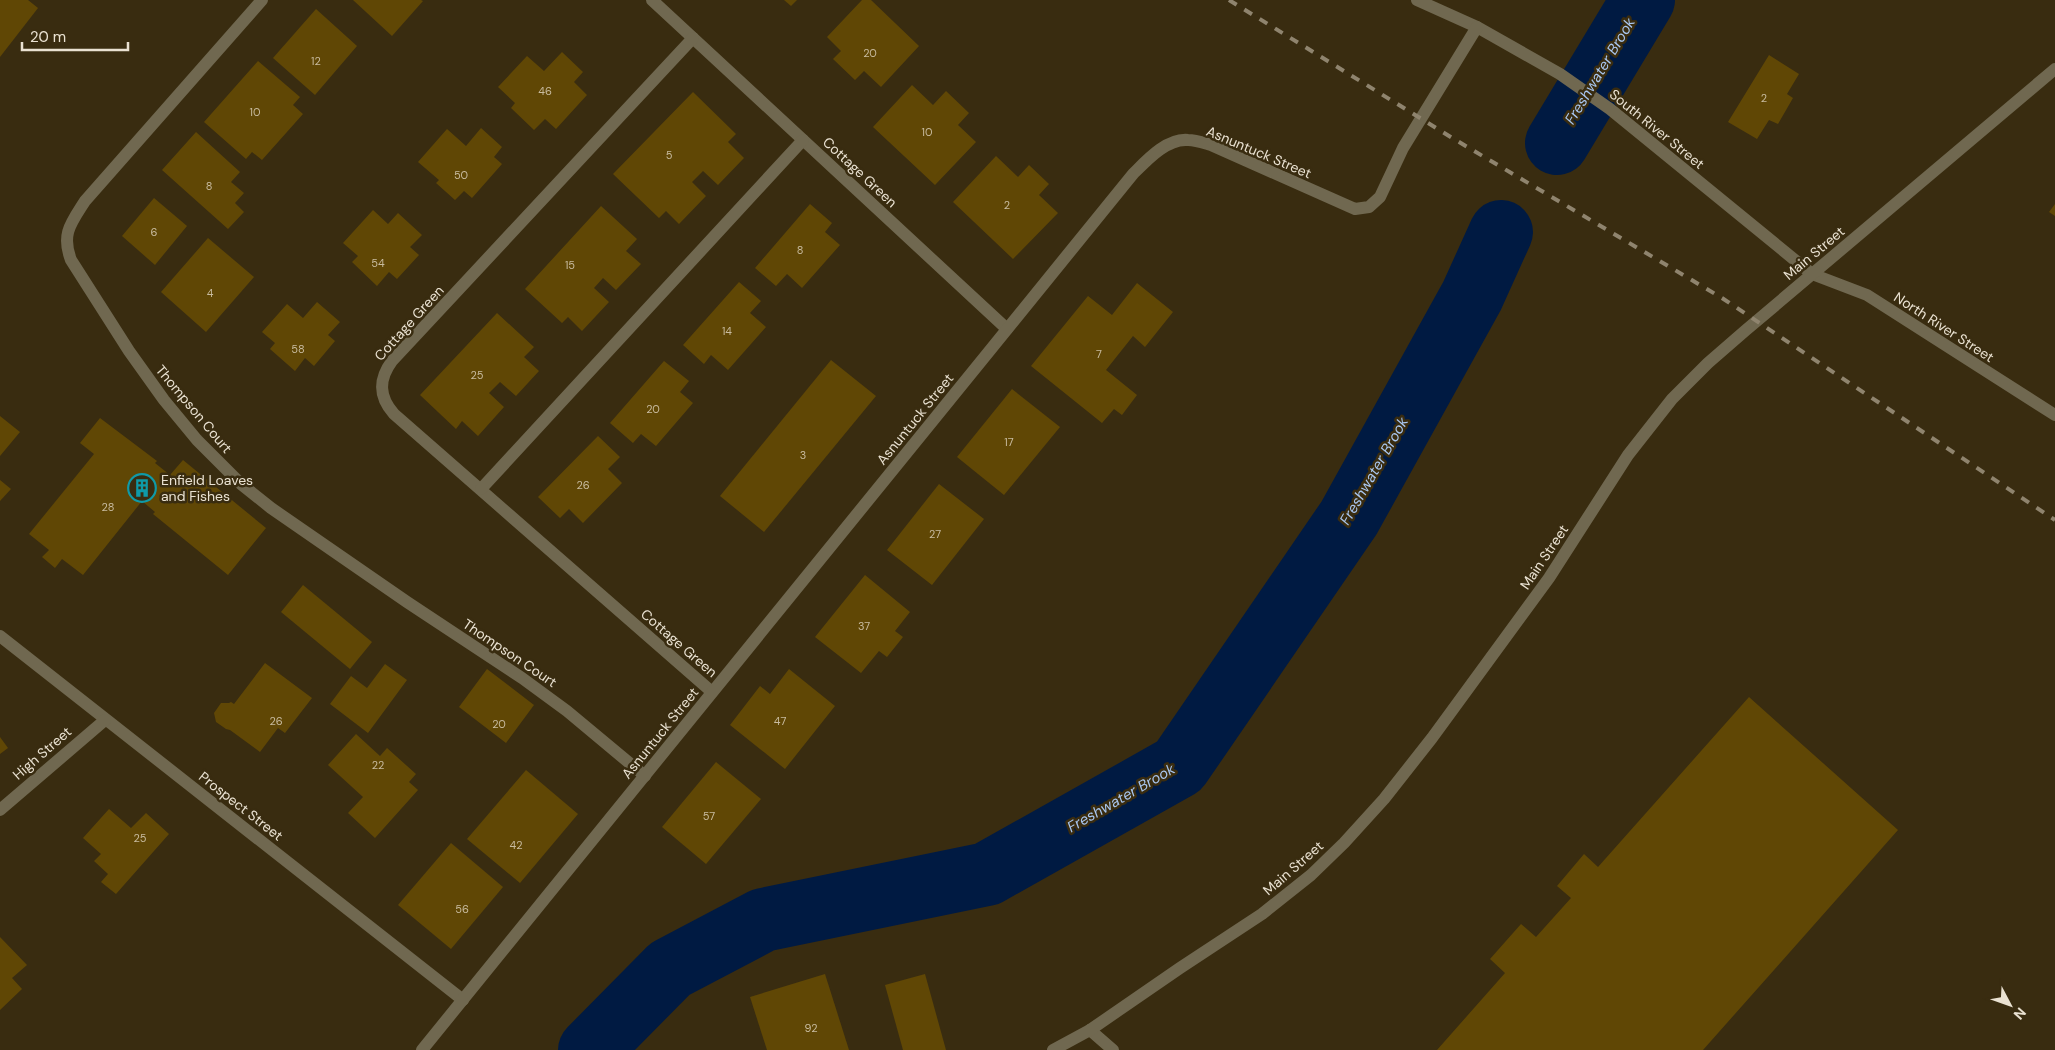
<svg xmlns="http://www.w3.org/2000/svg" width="2055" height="1050" font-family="'DM Sans',sans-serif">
<rect width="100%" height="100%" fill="#392c10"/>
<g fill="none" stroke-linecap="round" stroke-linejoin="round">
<g stroke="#001a42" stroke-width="64">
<polyline points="1557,143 1643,0"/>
<polyline points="590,1050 670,969 763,920 987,874 1179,766 1349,518 1472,296 1501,232"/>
</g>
</g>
<g fill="#604705">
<polygon points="0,0 28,0 38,8 0,57"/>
<polygon points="353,0 421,0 423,1 392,36"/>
<polygon points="784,0 797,0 791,6"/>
<polygon points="862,0 871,0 919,46 881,87 864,71 855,80 833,59 841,51 827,37"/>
<polygon points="316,9 357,46 315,95 273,58"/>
<polygon points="562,52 583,72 574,82 587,95 556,129 545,119 534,130 511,108 515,103 498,87 527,56 544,71"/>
<polygon points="1769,55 1799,74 1787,94 1793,98 1778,124 1769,120 1757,139 1728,122"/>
<polygon points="258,61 300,97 293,105 303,114 262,160 252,152 246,159 204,122"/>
<polygon points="912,85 933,105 946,91 969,113 958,125 976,142 935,185 873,127"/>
<polygon points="693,92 736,134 728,142 744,158 718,185 703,171 692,182 706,196 679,224 666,211 659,218 613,174"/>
<polygon points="481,128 502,147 494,157 502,164 472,198 464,191 455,200 436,183 439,180 418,162 447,129 466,146"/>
<polygon points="196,132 240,172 231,182 244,193 235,203 244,212 228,229 162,170"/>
<polygon points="996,156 1018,177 1029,165 1049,184 1039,195 1058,213 1013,259 953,202"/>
<polygon points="154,198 187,226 155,265 122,236"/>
<polygon points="810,204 832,223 825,232 840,245 802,288 787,274 776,286 755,268"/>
<polygon points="2055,204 2055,216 2049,212"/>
<polygon points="601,206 637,239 626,251 641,264 616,290 603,278 594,288 609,302 582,331 568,317 562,323 525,289"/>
<polygon points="373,210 388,224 398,213 422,235 410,247 419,255 397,279 389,272 377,286 352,262 358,256 343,243"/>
<polygon points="208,238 254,277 206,332 161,292"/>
<polygon points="739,282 761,301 750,313 766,327 728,370 711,355 704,364 683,345"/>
<polygon points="1137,283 1173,312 1145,347 1133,336 1106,370 1137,395 1122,415 1114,409 1102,423 1031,366 1088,296 1112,315"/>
<polygon points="317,302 340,322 328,335 335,341 314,366 305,358 295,371 270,349 275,343 262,332 287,304 303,318"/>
<polygon points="497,313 534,347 524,357 539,371 516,396 500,382 489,393 504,407 478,436 462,421 456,429 420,395"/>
<polygon points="831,360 876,396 764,532 720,496"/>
<polygon points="664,361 689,381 680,392 693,403 656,446 641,434 633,443 610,423"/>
<polygon points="1012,389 1060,427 1004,495 957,457"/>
<polygon points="0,416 20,432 0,456"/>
<polygon points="100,418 157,461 155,463 170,475 183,460 266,528 228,575 153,514 155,512 142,501 83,575 62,559 55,568 42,557 49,550 29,534 94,454 80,443"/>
<polygon points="598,436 620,457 608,469 622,483 583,523 569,509 560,518 538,497"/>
<polygon points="0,480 11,489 0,501"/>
<polygon points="939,484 984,519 932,585 887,550"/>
<polygon points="865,575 910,612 895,631 903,637 887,657 879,651 861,673 815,637"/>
<polygon points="303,585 372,642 350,669 281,612"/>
<polygon points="265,663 312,698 285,733 278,728 260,752 230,730 226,729 216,722 214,713 221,703 229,703 231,702 234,704"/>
<polygon points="385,664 407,680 368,733 330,704 351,676 367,688"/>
<polygon points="487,669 534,705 506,743 459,707"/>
<polygon points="789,669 835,706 785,769 730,725 760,686 770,694"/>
<polygon points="1749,697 1898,830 1703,1050 1437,1050 1505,973 1490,959 1521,924 1536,937 1571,898 1557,886 1584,854 1598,867"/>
<polygon points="356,734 380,756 387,748 416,774 409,782 418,790 375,838 348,813 363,797 328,765"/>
<polygon points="0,737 8,748 0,754"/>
<polygon points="716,762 761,799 706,864 662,827"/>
<polygon points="526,770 578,814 520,883 467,839"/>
<polygon points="109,809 131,828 146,813 169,834 116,894 101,882 108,874 94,861 101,854 83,838"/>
<polygon points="451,843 503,887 451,949 398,905"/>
<polygon points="0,937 27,965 12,978 22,989 0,1010"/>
<polygon points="825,974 849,1050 767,1050 750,997"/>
<polygon points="925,974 946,1050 903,1050 885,985"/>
</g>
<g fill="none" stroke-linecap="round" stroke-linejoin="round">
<g stroke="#706850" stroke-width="12">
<path d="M262,0L85,201C71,223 61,234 71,260L129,351L164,400L197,440L241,484L271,508L407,602L522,678L567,711L645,776"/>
<polyline points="652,0 1007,329"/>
<polyline points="1417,0 1477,27 1560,74 1610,109 1812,274 1867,295 2055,415"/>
<path d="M693,38L392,361C378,380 379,397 394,414L712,692"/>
<polyline points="481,489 803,140"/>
<polyline points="0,636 463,1000"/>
<polyline points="0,810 105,720"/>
<polyline points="1090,1030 1113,1050"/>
<path d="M422,1050L1133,174C1147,160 1167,138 1188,140C1196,140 1204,143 1211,145L1355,209L1369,207L1380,197L1403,148L1477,27"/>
<polyline points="1053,1050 1090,1030 1180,968 1262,914 1311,875 1344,843 1384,799 1432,738 1549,578 1628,455 1672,399 1708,363 1746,330 2055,69"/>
</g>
<polyline stroke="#8f846e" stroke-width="4" stroke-dasharray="9 9" stroke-linecap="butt" points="1229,0 1454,139 1722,298 2055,520"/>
</g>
<defs>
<symbol id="building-ring" viewBox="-11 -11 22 22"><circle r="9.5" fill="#392c10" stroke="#0f9aa8" stroke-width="1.5"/><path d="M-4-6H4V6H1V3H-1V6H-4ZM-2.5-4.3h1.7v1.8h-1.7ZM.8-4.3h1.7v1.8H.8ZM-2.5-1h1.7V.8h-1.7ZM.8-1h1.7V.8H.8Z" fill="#0f9aa8"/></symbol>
</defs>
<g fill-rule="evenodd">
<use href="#building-ring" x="126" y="472" width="32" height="32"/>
</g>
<g text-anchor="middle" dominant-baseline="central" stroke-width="5" stroke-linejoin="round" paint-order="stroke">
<g font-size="11" fill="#c8bb9f">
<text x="870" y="53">20</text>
<text x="316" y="61">12</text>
<text x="545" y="91">46</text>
<text x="1764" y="98">2</text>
<text x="255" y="112">10</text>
<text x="927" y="132">10</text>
<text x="669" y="155">5</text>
<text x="461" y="175">50</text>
<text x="209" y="186">8</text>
<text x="1007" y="205">2</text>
<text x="154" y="232">6</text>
<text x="800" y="250">8</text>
<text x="378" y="263">54</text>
<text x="570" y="265">15</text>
<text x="210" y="293">4</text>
<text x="727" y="331">14</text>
<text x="298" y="349">58</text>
<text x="1099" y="354">7</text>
<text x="477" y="375">25</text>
<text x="653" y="409">20</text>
<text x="1009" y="442">17</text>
<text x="803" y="455">3</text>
<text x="583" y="485">26</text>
<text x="108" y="507">28</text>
<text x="935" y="534">27</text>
<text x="864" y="626">37</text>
<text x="276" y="721">26</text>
<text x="780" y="721">47</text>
<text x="499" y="724">20</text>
<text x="378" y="765">22</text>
<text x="709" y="816">57</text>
<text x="140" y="838">25</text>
<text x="516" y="845">42</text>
<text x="462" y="909">56</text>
<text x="811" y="1028">92</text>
</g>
<g font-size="14" fill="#eae2d2" stroke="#392c10">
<text transform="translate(1657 129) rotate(39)">South River Street</text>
<text transform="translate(1259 152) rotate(23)">Asnuntuck Street</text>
<text transform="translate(860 172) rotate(43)">Cottage Green</text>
<text transform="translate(1814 253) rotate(-40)">Main Street</text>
<text transform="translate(409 323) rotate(-48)">Cottage Green</text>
<text transform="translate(1944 327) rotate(33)">North River Street</text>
<text transform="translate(194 409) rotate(50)">Thompson Court</text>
<text transform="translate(915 419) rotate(-51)">Asnuntuck Street</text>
<text transform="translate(1544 557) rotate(-56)">Main Street</text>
<text transform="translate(679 643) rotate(41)">Cottage Green</text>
<text transform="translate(510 653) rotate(34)">Thompson Court</text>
<text transform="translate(660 733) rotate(-51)">Asnuntuck Street</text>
<text transform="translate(42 753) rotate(-41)">High Street</text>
<text transform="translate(241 806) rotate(38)">Prospect Street</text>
<text transform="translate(1293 868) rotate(-41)">Main Street</text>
</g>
<g font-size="14" fill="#eae2d2" stroke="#392c10" text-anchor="start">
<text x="161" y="480">Enfield Loaves<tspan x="161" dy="16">and Fishes</tspan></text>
</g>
<g font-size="15" font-style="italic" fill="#a9c7f1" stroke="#392c10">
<text transform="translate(1600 71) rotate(-59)">Freshwater Brook</text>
<text transform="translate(1374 471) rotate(-60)">Freshwater Brook</text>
<text transform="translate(1121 798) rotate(-30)">Freshwater Brook</text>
</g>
</g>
<g transform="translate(2010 1005) rotate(131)" stroke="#392c10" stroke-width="4" paint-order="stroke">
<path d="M0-4L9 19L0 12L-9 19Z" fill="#eae2d2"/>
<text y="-8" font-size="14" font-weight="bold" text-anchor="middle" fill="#eae2d2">N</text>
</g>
<path d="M22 42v8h106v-8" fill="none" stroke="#eae2d2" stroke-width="2.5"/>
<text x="30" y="42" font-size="15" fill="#eae2d2" stroke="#392c10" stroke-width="4" paint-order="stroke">20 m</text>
</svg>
